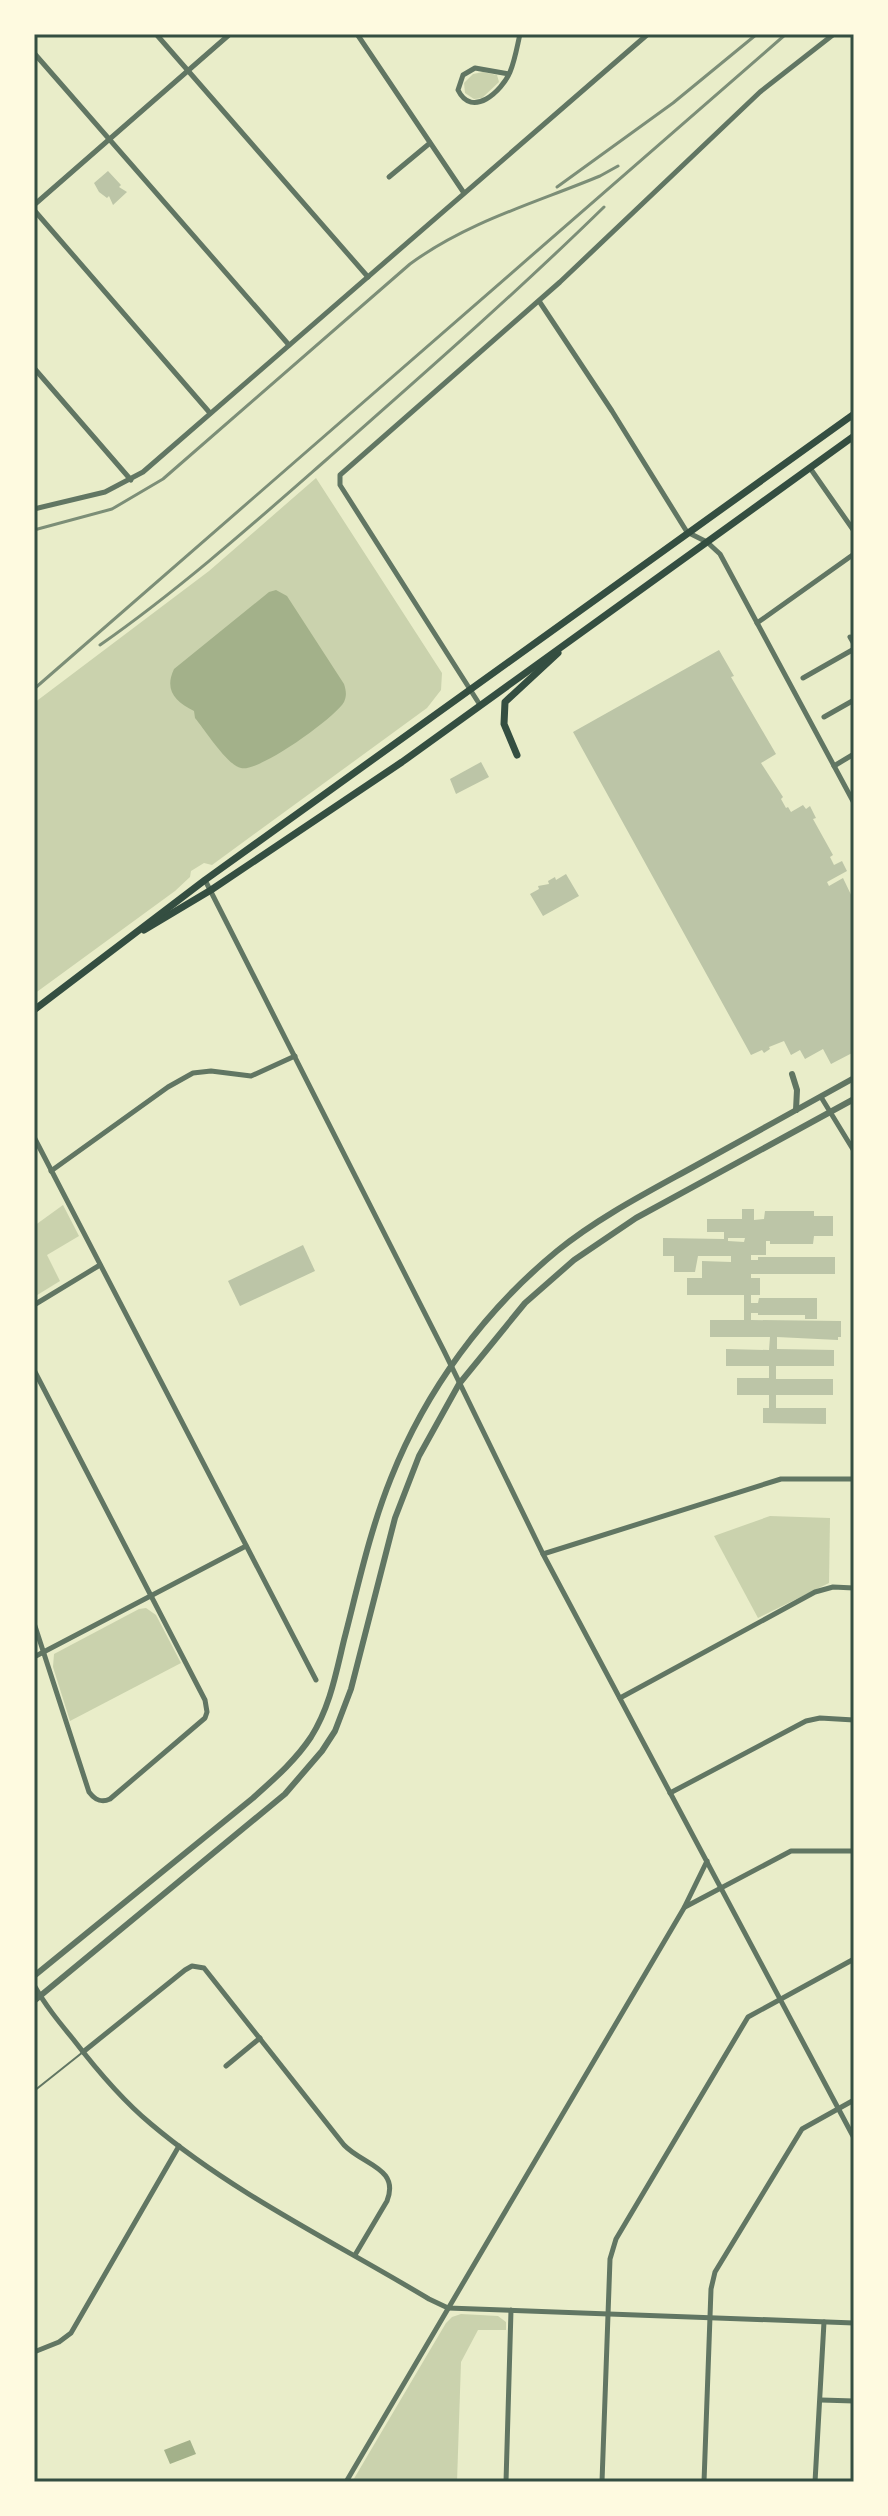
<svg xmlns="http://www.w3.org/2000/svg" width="888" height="2516" font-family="Jost,sans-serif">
<rect width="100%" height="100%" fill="#e9edc9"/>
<g fill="#cad2ad">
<polygon points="483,72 497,75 499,82 482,98 474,99 465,93 464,83 473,74"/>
<polygon points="316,478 442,673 441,690 427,708 212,865 204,863 191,871 190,877 175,891 34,994 34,703 209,571"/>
<polygon points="63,1205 79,1236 47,1255 60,1281 34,1297 34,1226"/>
<polygon points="770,1516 830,1518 829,1583 758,1618 714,1536"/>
<polygon points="146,1608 156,1615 181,1663 70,1721 53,1667 54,1654 139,1609"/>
<polygon points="461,2314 498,2316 506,2322 506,2330 478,2330 461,2362 457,2482 352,2482 446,2323 452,2317"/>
</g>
<g fill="#a3b18a">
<path d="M276,590L287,596L344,684C346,690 347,696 344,702C335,718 258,773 241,768C227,765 205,730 195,718L194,711C175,702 164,690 174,669L269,592Z"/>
<polygon points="190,2440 196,2454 170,2464 164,2450"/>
</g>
<g fill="#bcc5a7" fill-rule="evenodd">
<polygon points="108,171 121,185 119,187 127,192 113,205 109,196 107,198 99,192 94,183"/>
<polygon points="719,650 734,676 731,677 776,754 761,763 783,797 781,799 786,808 788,807 791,812 803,805 806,809 810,806 816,818 813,819 833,855 830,857 834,865 842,861 847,871 827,882 829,886 843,878 854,901 854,1052 831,1064 823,1049 805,1059 800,1050 791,1055 784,1041 769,1047 770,1049 764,1053 762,1050 751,1055 573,732"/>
<polygon points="481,762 489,777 456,794 450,779"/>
<polygon points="566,874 579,896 543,916 530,894 539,889 538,886 549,884 548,881 555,877 556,880"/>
<path d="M742,1209H754V1220L764,1219L765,1211H814V1216H833V1236H814L813,1244H770V1241H766V1255H751V1260H758V1257H835V1274H751V1278H760V1295H751V1303H758L759,1298H817V1319H805V1315H758V1313H751V1320L841,1321V1337H838V1340L777,1337V1349L834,1350V1366H776V1379H833V1395H776V1408H826V1424L763,1423V1408H769V1395H737V1378H769V1366H726V1349L769,1350L770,1337H710V1320H744V1295H687V1278H702V1261L731,1262V1256H698L695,1272H674V1256H663V1238L724,1239V1232H707V1219H742ZM728,1238H745L744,1242L728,1241Z"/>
<polygon points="303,1245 315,1271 240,1306 228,1281"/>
</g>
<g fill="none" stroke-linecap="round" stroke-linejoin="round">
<polyline stroke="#617663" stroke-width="2" points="34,2091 83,2052"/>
<g stroke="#617663" stroke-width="5">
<polyline points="156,34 368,277"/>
<polyline points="357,34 464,193"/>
<polyline points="34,53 289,345"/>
<path d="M509,74L475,68L463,75L458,90C472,119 502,91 510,72C515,60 517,47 520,34"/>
<polyline points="389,177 430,143"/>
<polyline points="34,205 230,34"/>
<polyline points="34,210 210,413"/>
<polyline points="539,301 612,411 687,532 707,542 720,554 854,803"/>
<polyline points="34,368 131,480"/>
<polyline points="810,468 854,531"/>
<polyline points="34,509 105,492 143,472 648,34"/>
<polyline points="757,623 854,554"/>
<polyline points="850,637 854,644"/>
<polyline points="803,678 854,649"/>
<polyline points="480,705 340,485 340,475 560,282 760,92 834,34"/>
<polyline points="824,717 854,700"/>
<polyline points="834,766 854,754"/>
<polyline points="205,880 444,1351 543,1554 854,2138"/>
<polyline points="821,1097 854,1151"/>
<polyline points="34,1137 316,1680"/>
<polyline points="51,1171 168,1087 193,1073 211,1071 251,1076 295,1056"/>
<polyline points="34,1305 100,1265"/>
<path d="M34,1370L205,1700L207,1712L205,1718L110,1799C101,1803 95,1800 89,1792L34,1623"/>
<polyline points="543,1554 781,1479 854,1479"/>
<polyline points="34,1657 246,1546"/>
<polyline points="620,1698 815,1592 833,1587 854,1588"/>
<polyline points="670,1793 806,1721 820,1718 854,1720"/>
<polyline points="685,1907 791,1851 854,1851"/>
<path d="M34,1985C45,2005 59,2022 73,2039C96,2069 122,2100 151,2124C234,2194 336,2243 429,2299L448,2308L854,2323"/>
<path d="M83,2052L185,1970L192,1966L204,1968L344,2145C363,2165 400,2168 387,2201L355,2255"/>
<polyline points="226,2066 260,2038"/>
<polyline points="34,2352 59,2342 71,2333 179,2146"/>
<polyline points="821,2400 854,2401"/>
<polyline points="34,2408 34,2423"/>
<polyline points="346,2482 684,1908 707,1861"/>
<polyline points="506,2482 511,2310"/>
<polyline points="602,2482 610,2259 616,2239 748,2017 854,1959"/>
<polyline points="704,2482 711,2289 715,2272 802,2129 854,2100"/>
<polyline points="815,2482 824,2322"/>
</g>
<g stroke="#617663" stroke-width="6">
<polyline points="792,1074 797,1090 796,1110"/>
<path d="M34,1976L253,1798C274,1779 295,1761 311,1737C330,1707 336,1673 344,1640C358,1586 370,1530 391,1478C426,1390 484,1311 557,1251C599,1217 648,1192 695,1166C748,1137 801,1107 854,1078"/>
<polyline points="34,2001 285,1794 322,1751 335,1731 351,1689 395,1518 419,1456 459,1384 525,1303 574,1260 636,1218 854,1099"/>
</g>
<g stroke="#344e41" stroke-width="7">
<polyline points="517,755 504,724 505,702 558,653"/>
<polyline points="144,930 211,890 402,762 854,436"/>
<polyline points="34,1010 205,880 854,414"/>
</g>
<g stroke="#7c8e77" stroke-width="3">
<polyline points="557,187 673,103 757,34"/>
<path d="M34,530L112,509L163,479L410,264C467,222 535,203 600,176L618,166"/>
<path d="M100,645C180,589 253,524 326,460C420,377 514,295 604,207"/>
<polyline points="34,689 786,34"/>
</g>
</g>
<rect width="888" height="2516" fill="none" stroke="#fefae0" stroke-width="72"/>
<rect x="36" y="36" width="816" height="2444" fill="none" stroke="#344e41" stroke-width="3"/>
</svg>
